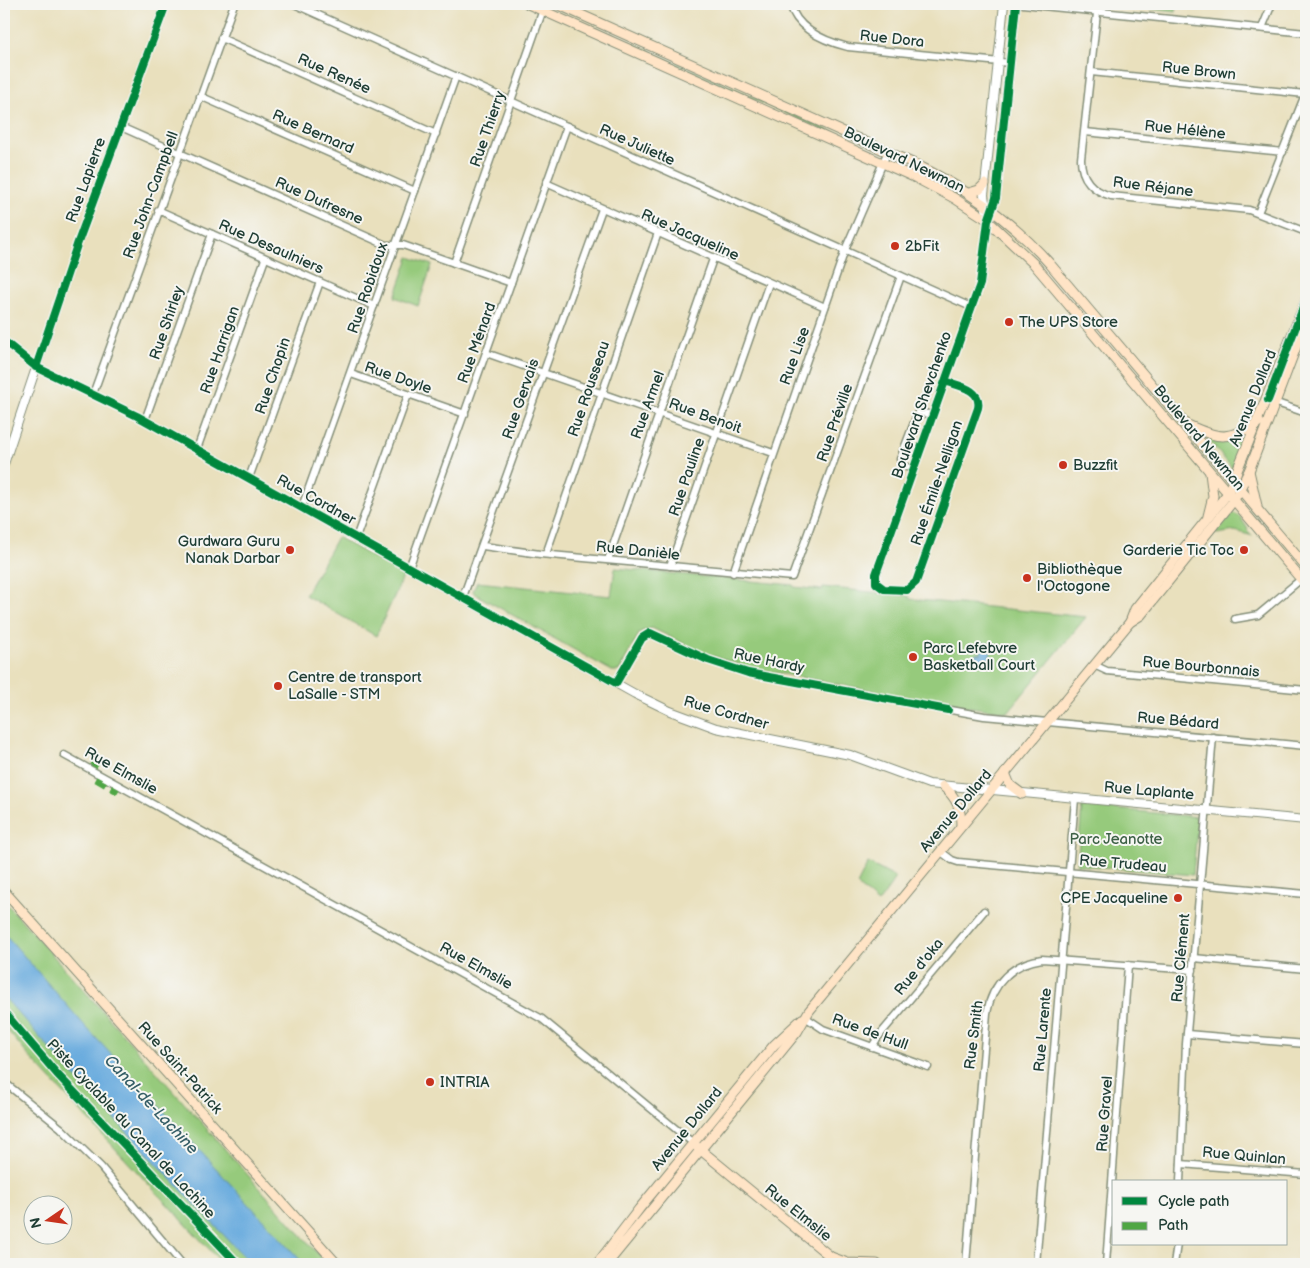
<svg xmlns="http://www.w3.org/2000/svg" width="1310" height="1268" font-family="'Balsamiq Sans',sans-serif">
<rect width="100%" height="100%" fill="#f6f6f2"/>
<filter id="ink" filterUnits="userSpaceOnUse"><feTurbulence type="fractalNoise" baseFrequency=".02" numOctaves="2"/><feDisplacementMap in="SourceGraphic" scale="10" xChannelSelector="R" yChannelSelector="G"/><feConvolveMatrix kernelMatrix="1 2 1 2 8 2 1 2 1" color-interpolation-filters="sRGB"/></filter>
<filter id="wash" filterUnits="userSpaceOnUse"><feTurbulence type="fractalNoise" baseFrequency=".0096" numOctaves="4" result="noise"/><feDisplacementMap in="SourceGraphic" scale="20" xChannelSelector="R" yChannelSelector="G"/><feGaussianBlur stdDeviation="1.12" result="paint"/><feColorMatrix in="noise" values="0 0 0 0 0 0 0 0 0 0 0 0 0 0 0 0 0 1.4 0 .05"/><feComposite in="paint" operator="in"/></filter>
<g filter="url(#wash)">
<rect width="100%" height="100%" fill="#e9e0bd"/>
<g fill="#96ca7b" stroke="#5a8458">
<polygon points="1108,4 1177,4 1176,12"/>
<polygon points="587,25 612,34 846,138 823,130"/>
<polygon points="409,257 432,265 418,306 395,297"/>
<polygon points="1248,432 1232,468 1206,437"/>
<polygon points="1234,513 1240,517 1248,529 1247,530 1253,536 1235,531 1217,534 1215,531 1228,516"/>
<polygon points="337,537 404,575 376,636 305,595"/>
<polygon points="615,568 793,585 794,587 822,590 823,587 909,596 910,599 920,600 1086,617 1008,712 939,703 750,668 703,653 652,628 640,632 619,671 612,671 475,594 473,591 477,582 611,596"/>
<polygon points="1082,806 1198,817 1193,875 1077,865"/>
<polygon points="868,863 896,878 878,903 857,885"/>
<polygon points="4,901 33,933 327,1264 223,1264 27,1054 4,1026"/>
</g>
<g fill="#69abde" stroke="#447489">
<polygon points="983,642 996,645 996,649 991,649 989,666 974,663 976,653 981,654"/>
<polygon points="4,933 85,1026 304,1264 251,1264 66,1067 4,997"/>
</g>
</g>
<g filter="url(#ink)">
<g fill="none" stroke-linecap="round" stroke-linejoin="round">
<defs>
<g id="minor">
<polyline points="294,4 971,307"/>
<path d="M790,4C797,30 824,41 848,47L1010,63"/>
<polyline points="1023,4 1306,33"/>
<path d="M1098,4L1081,159C1081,179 1093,191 1111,196L1249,210L1306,232"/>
<polyline points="1262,28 1272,4"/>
<polyline points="221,38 436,134"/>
<polyline points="1091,72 1305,94"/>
<polyline points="200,96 415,191"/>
<polyline points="121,127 386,245 403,245 511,283"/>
<polyline points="1085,132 1283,152"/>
<polyline points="546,183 825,307"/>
<polyline points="158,210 374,306"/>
<polyline points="1258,213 1306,92"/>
<polyline points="454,263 545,4"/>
<polyline points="486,353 773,453"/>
<polyline points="351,374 465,414"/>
<path d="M945,381C959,386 982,389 978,408L916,582L907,590L884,589L877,585L876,576L968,317L981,282L988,221"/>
<polyline points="93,394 234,4"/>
<polyline points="1268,400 1306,413"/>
<polyline points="145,420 212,234"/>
<polyline points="197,449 265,259"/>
<polyline points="914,470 902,465 900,459 918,412 933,415"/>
<polyline points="249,478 320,282"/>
<polyline points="302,507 456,76"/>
<polyline points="356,538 408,395"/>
<polyline points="483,546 540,554 792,577 901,276"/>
<polyline points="546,554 658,233"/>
<polyline points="608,560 713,259"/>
<polyline points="670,566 769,283"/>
<polyline points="409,568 567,126"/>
<polyline points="733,573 845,250 888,151"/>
<polyline points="463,597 602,209"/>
<polyline points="1235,619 1258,615 1306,575"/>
<polyline points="1094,665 1107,671 1306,690"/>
<polyline points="616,683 642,638 650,633 708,660 748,673 984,716 1306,746"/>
<polyline points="64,755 542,1019 693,1143"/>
<polyline points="940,851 952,860 958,862 1306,894"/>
<polyline points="1194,958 1306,969"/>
<polyline points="805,1017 823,1029 928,1067"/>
<polyline points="1187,1034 1306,1044"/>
<polyline points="872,1047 878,1037 984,911"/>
<polyline points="4,1082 61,1128 101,1167 182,1264"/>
<polyline points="1181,1164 1306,1174"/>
<polyline points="1180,1182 1186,1044 1213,737"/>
<path d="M966,1264L987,1013C992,983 1013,963 1042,959L1193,970"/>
<polyline points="1036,1264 1075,799"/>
<polyline points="1106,1264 1128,965"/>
<polyline points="1174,1264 1177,1244"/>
</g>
<g id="tertiary">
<polyline points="986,209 984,195 1004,4"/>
<polyline points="988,221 996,198 1016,4"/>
<polyline points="4,341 36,367 137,416 635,694 670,711 716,728 850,755 929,784 1306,820"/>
<polyline points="4,464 77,245 166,4"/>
</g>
<g id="secondary">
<polyline points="528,4 916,178 954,198 985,218 1034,264 1306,585"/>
<path d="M557,4L917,165C969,190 1012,221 1050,264L1306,567"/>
<polyline points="969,193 979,190 985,184"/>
<path d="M1188,425C1221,440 1228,440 1259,422"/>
<polyline points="1249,471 1257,506"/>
<polyline points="1208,516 1213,496 1210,473"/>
<polyline points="1130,622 1135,609 1228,493 1306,300"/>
<polyline points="1005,773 1010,785 1022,794"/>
<path d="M943,786C957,798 961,808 961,826"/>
<polyline points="4,891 337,1264"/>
<polyline points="696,1146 831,1257 847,1263 877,1264"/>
<polyline points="597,1264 639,1209 774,1045 802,1019"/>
<polyline points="607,1264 797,1032 809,1011 1130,622 1141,615 1234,500 1249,471 1306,321"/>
</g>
</defs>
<use href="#minor" stroke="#848e78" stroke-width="9"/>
<use href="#tertiary" stroke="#848e78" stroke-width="10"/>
<use href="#secondary" stroke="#848e78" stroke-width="11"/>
<use href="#minor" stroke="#fff" stroke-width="6"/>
<use href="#tertiary" stroke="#fff" stroke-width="8"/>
<use href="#secondary" stroke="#ffe4c6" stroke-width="9"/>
<g stroke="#4fa644" stroke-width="6" stroke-dasharray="12 6" stroke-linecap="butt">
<polyline points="91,762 98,766"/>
<polyline points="95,779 118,792"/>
</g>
<defs>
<g id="cycleway">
<polyline points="4,341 36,367 137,416 616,683 642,638 650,633 708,660 748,673 948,710"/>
<polyline points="36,367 77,245 166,4"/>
<path d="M945,381C959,386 982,389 978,408L916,582L907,590L884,589L876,583V574L968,317L980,284L988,221L996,198L1016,4"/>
<polyline points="1268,400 1306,300"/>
<polyline points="4,1012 57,1074 238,1264"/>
</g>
</defs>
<use href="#cycleway" stroke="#f6f6f2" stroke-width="11"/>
<use href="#cycleway" stroke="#00873e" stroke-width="8"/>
</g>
</g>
<g fill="#c8321e" stroke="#f6f6f2" stroke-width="2">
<circle cx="895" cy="246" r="5"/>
<circle cx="1009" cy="322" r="5"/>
<circle cx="1063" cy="465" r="5"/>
<circle cx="290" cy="550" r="5"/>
<circle cx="1244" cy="550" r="5"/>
<circle cx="1027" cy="578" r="5"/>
<circle cx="913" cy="657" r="5"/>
<circle cx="278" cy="686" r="5"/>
<circle cx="1178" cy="898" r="5"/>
<circle cx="430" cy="1082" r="5"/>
</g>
<g text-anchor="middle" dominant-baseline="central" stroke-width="4" stroke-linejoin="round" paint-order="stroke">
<g font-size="15" fill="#1f3d34" stroke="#f6f6f2">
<text transform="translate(892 39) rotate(6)">Rue Dora</text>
<text transform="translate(1199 71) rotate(6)">Rue Brown</text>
<text transform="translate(334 74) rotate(24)">Rue Renée</text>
<text transform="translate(488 129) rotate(-71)">Rue Thierry</text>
<text transform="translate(1185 130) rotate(6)">Rue Hélène</text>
<text transform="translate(313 132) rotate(24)">Rue Bernard</text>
<text transform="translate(637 145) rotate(24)">Rue Juliette</text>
<text transform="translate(904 160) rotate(26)">Boulevard Newman</text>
<text transform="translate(86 180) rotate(-70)">Rue Lapierre</text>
<text transform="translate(1153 187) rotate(7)">Rue Réjane</text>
<text transform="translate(151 195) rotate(-70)">Rue John-Campbell</text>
<text transform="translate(319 201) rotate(24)">Rue Dufresne</text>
<text transform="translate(690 235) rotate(24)">Rue Jacqueline</text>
<text transform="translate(271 247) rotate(24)">Rue Desaulniers</text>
<text transform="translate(368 288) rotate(-71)">Rue Robidoux</text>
<text transform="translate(167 323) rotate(-71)">Rue Shirley</text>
<text transform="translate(477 343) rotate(-70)">Rue Ménard</text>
<text transform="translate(220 350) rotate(-71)">Rue Harrigan</text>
<text transform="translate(795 356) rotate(-70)">Rue Lise</text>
<text transform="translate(273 376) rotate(-71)">Rue Chopin</text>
<text transform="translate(398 378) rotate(19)">Rue Doyle</text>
<text transform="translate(589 389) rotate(-71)">Rue Rousseau</text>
<text transform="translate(1253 398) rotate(-68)">Avenue Dollard</text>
<text transform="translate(521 399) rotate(-71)">Rue Gervais</text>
<text transform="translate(648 405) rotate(-70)">Rue Armel</text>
<text transform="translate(922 405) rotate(-71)">Boulevard Shevchenko</text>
<text transform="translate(705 416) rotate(20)">Rue Benoit</text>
<text transform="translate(835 423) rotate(-71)">Rue Préville</text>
<text transform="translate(1199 438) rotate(50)">Boulevard Newman</text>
<text transform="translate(687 477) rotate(-71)">Rue Pauline</text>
<text transform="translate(937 483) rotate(-71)">Rue Émile-Nelligan</text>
<text transform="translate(316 500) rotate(29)">Rue Cordner</text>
<text transform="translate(638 551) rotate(6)">Rue Danièle</text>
<text transform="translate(769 661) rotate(12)">Rue Hardy</text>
<text transform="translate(1201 667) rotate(5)">Rue Bourbonnais</text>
<text transform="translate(726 713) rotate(16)">Rue Cordner</text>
<text transform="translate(1178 721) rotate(5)">Rue Bédard</text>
<text transform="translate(121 771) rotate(29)">Rue Elmslie</text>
<text transform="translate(1149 791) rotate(5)">Rue Laplante</text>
<text transform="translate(956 811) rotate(-50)">Avenue Dollard</text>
<text transform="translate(1123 864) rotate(5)">Rue Trudeau</text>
<text transform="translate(1181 958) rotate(-85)">Rue Clément</text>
<text transform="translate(476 966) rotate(29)">Rue Elmslie</text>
<text transform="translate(919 967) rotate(-51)">Rue d'oka</text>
<text transform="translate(1043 1030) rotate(-85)">Rue Larente</text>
<text transform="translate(870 1032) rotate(20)">Rue de Hull</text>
<text transform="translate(974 1035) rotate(-83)">Rue Smith</text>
<text transform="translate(180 1068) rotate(48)">Rue Saint-Patrick</text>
<text transform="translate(1105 1114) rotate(-86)">Rue Gravel</text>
<text transform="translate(131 1129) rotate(47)">Piste Cyclable du Canal de Lachine</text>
<text transform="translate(687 1129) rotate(-51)">Avenue Dollard</text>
<text transform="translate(1244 1156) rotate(5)">Rue Quinlan</text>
<text transform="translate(798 1213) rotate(39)">Rue Elmslie</text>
</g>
<g font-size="15" fill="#1f3d34" stroke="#f6f6f2" text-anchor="start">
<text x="905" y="246">2bFit</text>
<text x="1019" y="322">The UPS Store</text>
<text x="1073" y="465">Buzzfit</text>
<text x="280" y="541" text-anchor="end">Gurdwara Guru<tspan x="280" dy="17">Nanak Darbar</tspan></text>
<text x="1234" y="550" text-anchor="end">Garderie Tic Toc</text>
<text x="1037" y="569">Bibliothèque<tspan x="1037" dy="17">l'Octogone</tspan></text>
<text x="923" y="648">Parc Lefebvre<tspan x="923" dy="17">Basketball Court</tspan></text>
<text x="288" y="677">Centre de transport<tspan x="288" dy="17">LaSalle - STM</tspan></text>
<text x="1168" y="898" text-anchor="end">CPE Jacqueline</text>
<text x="440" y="1082">INTRIA</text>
</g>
<g font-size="15" fill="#3d6046" stroke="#f6f6f2">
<text x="1116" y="839">Parc Jeanotte</text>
</g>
<g font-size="16" font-style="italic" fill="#355e67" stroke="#f6f6f2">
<text transform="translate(151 1105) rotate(47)">Canal-de-Lachine</text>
</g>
</g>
<rect width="1310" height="1268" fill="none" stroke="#f6f6f2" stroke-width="20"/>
<rect x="1112" y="1180" width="175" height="65" fill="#f6f6f2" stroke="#a0aca6"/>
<rect x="1122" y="1197" width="25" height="8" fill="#00873e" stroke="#a0aca6"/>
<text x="1158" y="1206" font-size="15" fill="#1f3d34">Cycle path</text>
<rect x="1122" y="1222" width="25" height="8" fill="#4fa644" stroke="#a0aca6"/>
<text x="1158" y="1230" font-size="15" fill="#1f3d34">Path</text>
<g transform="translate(48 1220) rotate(257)"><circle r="24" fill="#f6f6f2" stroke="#a0aca6"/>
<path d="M0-4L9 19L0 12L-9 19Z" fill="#c8321e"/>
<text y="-8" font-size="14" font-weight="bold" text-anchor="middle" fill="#1f3d34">N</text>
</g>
</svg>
